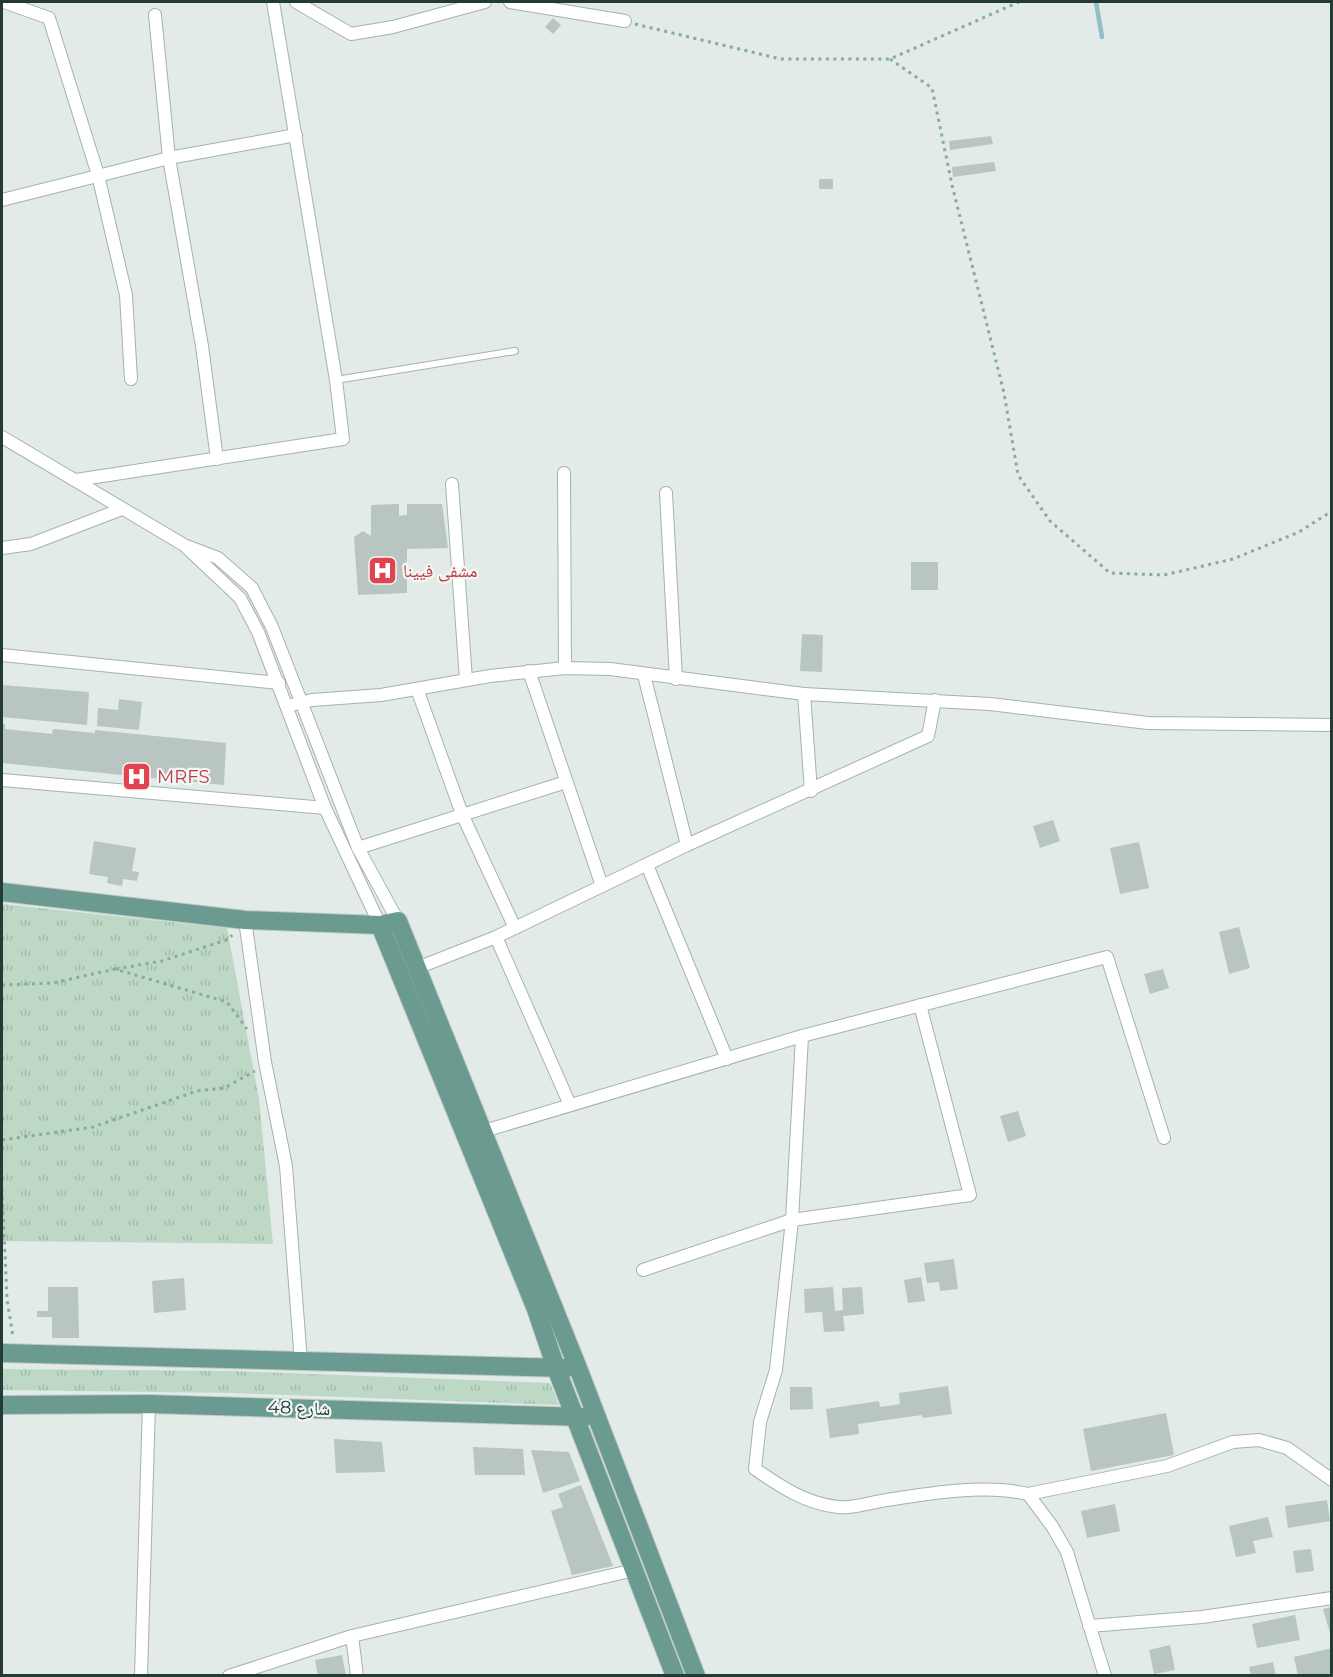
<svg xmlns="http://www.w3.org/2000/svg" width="1333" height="1677" font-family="Montserrat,'Noto Naskh Arabic',sans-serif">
<defs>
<pattern id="grass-tufts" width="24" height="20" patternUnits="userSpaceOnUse" patternTransform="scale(1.5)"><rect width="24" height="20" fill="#bdd9c6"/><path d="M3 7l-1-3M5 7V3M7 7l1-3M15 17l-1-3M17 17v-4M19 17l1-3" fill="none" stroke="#a2bbab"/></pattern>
</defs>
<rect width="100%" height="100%" fill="#e2ebe7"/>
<g fill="url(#grass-tufts)">
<polygon points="2,904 227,928 259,1099 273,1244 2,1241"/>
<polygon points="2,1369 232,1371 550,1383 559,1405 232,1393 2,1390"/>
</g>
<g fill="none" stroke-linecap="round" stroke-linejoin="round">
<polyline stroke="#90bfca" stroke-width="4.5" points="1096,2 1102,37"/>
</g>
<g fill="#b8c5c0">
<polygon points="553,18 561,25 553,34 545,27"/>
<polygon points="991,136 993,144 950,150 949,141"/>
<polygon points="994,162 996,171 953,177 952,167"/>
<rect x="819" y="179" width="14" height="10"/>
<polygon points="399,504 399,516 407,515 407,504 442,504 448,548 407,549 407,593 358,595 354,537 363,531 371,536 371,505"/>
<rect x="911" y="562" width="27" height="28"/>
<polygon points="802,634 823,635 822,672 800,671"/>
<polygon points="2,685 89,692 87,725 2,717"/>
<polygon points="119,699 142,702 139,730 97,726 98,708 118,710"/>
<polygon points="2,723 5,724 5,729 52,734 53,729 95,733 95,730 226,743 224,785 2,763"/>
<polygon points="1053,820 1060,841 1040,848 1033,826"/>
<polygon points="94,841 136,848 132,871 139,872 137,881 123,879 122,886 107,883 108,877 89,874"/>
<polygon points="1139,842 1149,888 1120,894 1110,848"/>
<polygon points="1239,927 1250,968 1229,974 1219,932"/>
<polygon points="1163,969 1169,988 1150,994 1144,974"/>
<polygon points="1018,1111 1026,1136 1008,1142 1000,1116"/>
<polygon points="954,1259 958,1289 940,1291 939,1282 927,1283 924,1263"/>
<polygon points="921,1277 925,1301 908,1303 904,1280"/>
<polygon points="184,1278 186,1310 154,1313 152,1281"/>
<polygon points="48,1287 78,1287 79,1338 52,1338 52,1317 37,1317 37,1311 48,1311"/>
<polygon points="833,1287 835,1311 843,1310 842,1288 862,1287 864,1314 843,1316 845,1331 824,1332 822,1312 805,1313 804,1289"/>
<polygon points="948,1386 952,1414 923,1418 922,1415 858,1424 859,1434 830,1438 826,1409 879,1401 880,1407 900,1404 899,1393"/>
<polygon points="790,1387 812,1387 813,1409 790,1410"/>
<polygon points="1166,1413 1174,1455 1091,1471 1083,1429"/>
<polygon points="334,1439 382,1442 385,1472 336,1473"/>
<polygon points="473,1447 523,1449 525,1475 475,1475"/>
<polygon points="531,1450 569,1452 580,1481 543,1493"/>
<polygon points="581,1485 613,1566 572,1575 551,1511 563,1507 558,1494"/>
<polygon points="1327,1500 1330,1521 1288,1528 1285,1506"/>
<polygon points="1115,1504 1120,1531 1087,1538 1081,1511"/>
<polygon points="1268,1517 1273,1537 1253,1541 1256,1553 1236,1557 1229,1526"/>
<polygon points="1311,1549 1314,1571 1296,1573 1293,1551"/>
<polygon points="1332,1607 1332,1637 1331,1637 1323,1609"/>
<polygon points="1295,1615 1300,1640 1257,1648 1252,1624"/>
<polygon points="1170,1645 1175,1670 1154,1674 1149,1650"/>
<polygon points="1332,1648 1332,1674 1298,1676 1294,1657"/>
<polygon points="342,1655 346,1676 318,1676 315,1660"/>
<polygon points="1273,1662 1276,1676 1251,1676 1249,1667"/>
</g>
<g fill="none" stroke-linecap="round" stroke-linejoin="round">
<defs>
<polyline id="service" points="336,380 515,351"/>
<g id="minor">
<polyline points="4,2 49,18 98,175 126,295 131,379"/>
<polyline points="296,2 351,34 393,27 485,2"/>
<polyline points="510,2 625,21"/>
<polyline points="155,15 169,158 202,346 217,459"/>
<polyline points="2,200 169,158 296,135"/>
<polyline points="2,437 184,545 218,558 252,588 272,627 358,848 398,921"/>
<polyline points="564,473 565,668"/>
<polyline points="76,480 343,439 336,380 273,2"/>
<polyline points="452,484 466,680"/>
<polyline points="666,493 676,679"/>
<polyline points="2,548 31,544 122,509"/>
<polyline points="187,548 240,598 258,632 325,808 380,925"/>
<polyline points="2,655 279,683"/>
<polyline points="529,671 602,886"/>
<polyline points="644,675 687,845"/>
<polyline points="417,689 462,814 515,928"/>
<polyline points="804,694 811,791"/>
<polyline points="287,706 312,700 381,695 490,676 565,668 610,669 804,694 990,704 1148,723 1332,725"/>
<polyline points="2,780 325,808"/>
<polyline points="358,848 566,782"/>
<polyline points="647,865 727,1059"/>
<polyline points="245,920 265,1062 286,1166 301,1362"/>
<polyline points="496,937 570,1105"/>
<polyline points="417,968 496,937 687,845 928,736 935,700"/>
<path d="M802,1036L792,1220L776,1370L760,1422L755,1469C780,1486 806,1504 838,1507C853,1509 872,1502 887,1500C931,1493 985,1484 1028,1494L1167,1466L1233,1442L1259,1440L1287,1448L1332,1480"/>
<polyline points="484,1131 802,1036 1107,957 1164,1138"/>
<polyline points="643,1270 792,1220 970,1195 920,1005"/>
<polyline points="1028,1494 1052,1526 1067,1552 1105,1676"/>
<polyline points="1089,1626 1202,1617 1332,1598"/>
<polyline points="352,1636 357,1676"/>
<polyline points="141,1676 149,1404"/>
<polyline points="229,1676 352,1636 634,1570"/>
</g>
<g id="primary">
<polyline points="2,892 245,920 380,925 398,921 578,1368 696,1676"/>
<polyline points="380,925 536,1309 556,1368 675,1676"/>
<polyline points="2,1353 567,1368"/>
<polyline points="2,1405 149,1404 585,1417"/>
</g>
</defs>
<use href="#service" stroke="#a5b2ae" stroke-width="8"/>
<use href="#minor" stroke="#a5b2ae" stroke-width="14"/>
<use href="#primary" stroke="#c2c8c6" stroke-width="20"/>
<g stroke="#86aba0" stroke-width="3" stroke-dasharray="3 4.5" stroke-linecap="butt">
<polyline points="635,24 781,59 890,59 1019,2"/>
<polyline points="890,59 932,88 952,185 1004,393 1018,475 1050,521 1110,573 1164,575 1233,559 1299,532 1332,511"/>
<polyline points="116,969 162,961 229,939 232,935"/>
<polyline points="2,985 53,983 115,969 227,1002 247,1029"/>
<polyline points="2,1140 93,1127 197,1091 224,1088 255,1071"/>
<polyline points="2,1189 7,1299 13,1337"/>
</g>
<use href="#service" stroke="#fff" stroke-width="6"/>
<use href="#minor" stroke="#fff" stroke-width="12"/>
<use href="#primary" stroke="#6b9b90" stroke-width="18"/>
</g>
<defs>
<symbol id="hospital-square" viewBox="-11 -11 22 22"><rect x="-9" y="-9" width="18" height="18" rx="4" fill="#e0444e" stroke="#f2f7f5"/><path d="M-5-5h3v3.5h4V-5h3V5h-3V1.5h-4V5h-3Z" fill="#fff"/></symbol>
</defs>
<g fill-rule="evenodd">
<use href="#hospital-square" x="366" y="554" width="33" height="33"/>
<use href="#hospital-square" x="120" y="760" width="33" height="33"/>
</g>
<g text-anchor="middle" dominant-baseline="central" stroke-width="4.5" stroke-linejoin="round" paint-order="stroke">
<g font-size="18" fill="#be3a42" stroke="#f2f7f5" text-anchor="start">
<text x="403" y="571">مشفى فيينا</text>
<text x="157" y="777">MRFS</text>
</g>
<g font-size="18" fill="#243a34" stroke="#f2f7f5">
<text transform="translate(299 1408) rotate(2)">48 شارع</text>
</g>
</g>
<rect width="1333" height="1677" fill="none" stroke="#243a34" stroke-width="6"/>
</svg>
